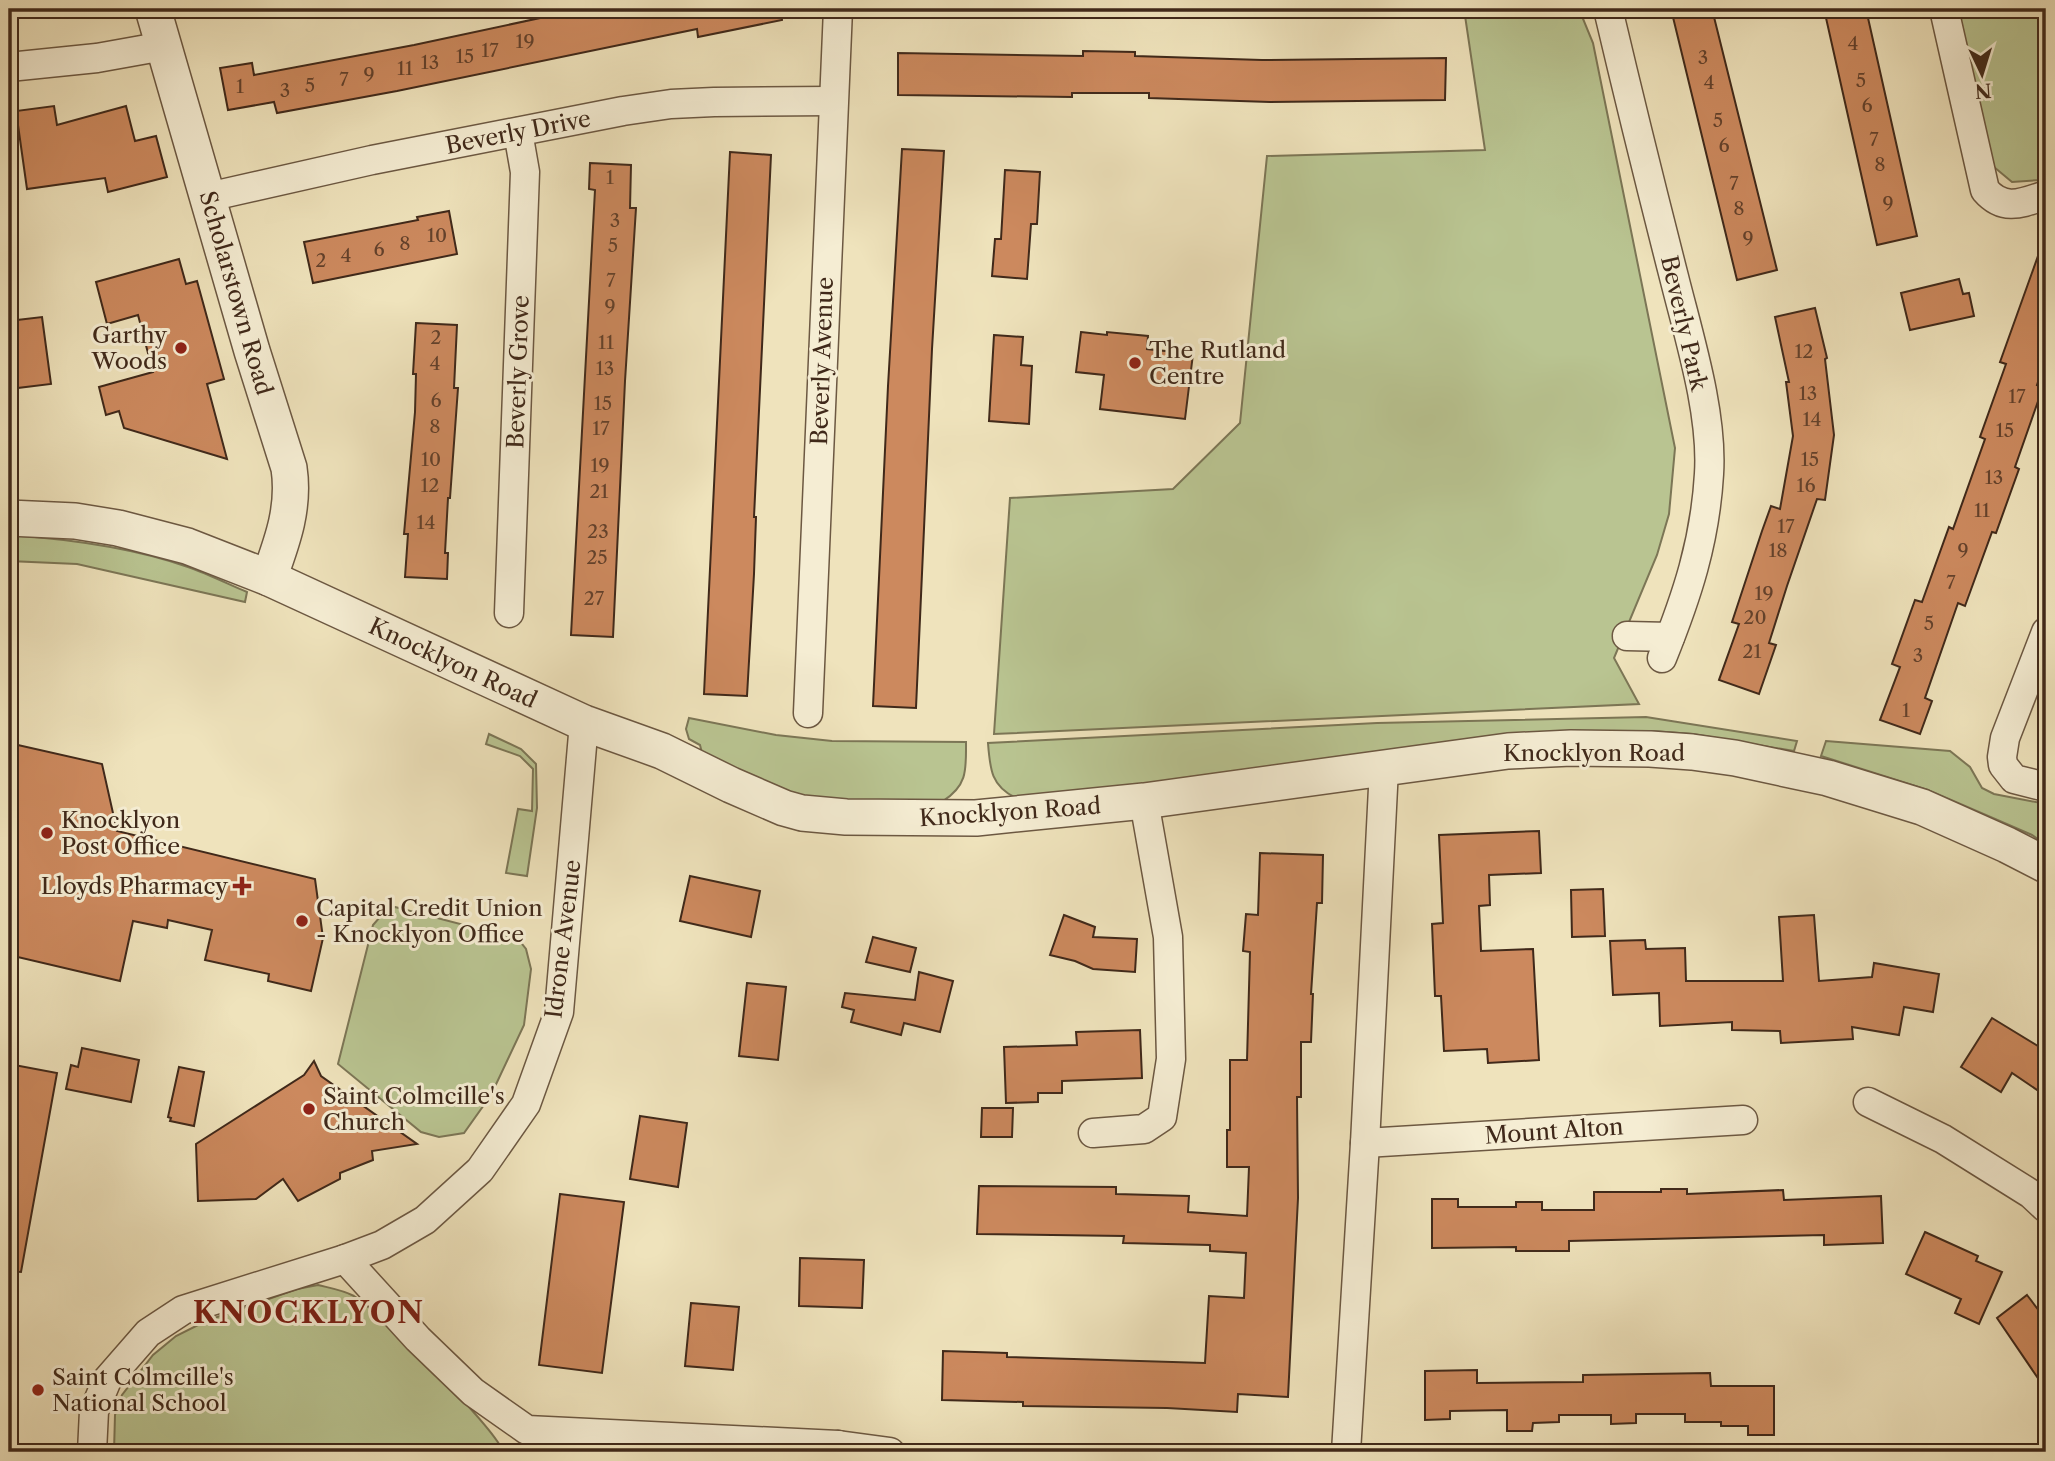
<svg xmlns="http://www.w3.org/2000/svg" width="2055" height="1461" font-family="'Libre Caslon Text',serif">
<rect width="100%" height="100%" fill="#efe3bc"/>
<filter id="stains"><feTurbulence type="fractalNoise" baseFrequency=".00286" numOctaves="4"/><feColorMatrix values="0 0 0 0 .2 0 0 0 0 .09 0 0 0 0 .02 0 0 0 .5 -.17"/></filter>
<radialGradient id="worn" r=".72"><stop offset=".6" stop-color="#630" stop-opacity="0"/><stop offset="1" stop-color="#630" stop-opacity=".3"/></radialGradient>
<g fill="#b9c491" stroke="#7c7656" stroke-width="2">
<polygon points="1464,9 1579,9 1593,43 1675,448 1669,514 1657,555 1614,658 1639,704 994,734 1010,498 1173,489 1240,423 1267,156 1485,150"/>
<polygon points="1958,9 2046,9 2046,177 2040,180 2012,182 1994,167"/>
<path d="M9,535C69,539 131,547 188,567C208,574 228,584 247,592L245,602L77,564L9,561Z"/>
<path d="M1646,717L1797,741L1794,751L1693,734L1653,731H1565L1280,769L1016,798C991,786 990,769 988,743L1377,723Z"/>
<path d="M689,718L776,735L832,741L966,742C966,769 968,785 943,801L816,800L787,792L702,753L700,745L689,739L686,729Z"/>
<polygon points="489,734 521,749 536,764 537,808 527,876 506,873 518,809 532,811 533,769 520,756 486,744"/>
<polygon points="1826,741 1950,751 1970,767 1982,788 1994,794 2046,804 2046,845 2032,835 1928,790 1821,756"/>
<polygon points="395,907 518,939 526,949 531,969 524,1025 491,1095 464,1133 439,1137 421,1132 338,1064 373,925 386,910"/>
<path d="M318,1285C330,1288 343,1290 354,1296C377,1310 497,1430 503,1452H114L115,1415L122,1395L153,1355L176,1336L206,1321L297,1289Z"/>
</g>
<g fill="#cc895e" stroke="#40291a" stroke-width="2">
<polygon points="582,9 781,9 782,20 698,37 697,29 397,91 277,113 274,102 228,110 220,68 252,63 254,75 414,45"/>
<polygon points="1671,9 1712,9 1777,270 1737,280"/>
<polygon points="1824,9 1866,9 1917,236 1877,245"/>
<polygon points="1083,51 1135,52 1135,56 1262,60 1446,58 1445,100 1270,102 1149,98 1149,93 1072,93 1072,97 898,95 898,53 1083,56"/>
<polygon points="54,106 57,125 126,106 135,141 156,136 167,177 108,192 105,178 27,189 16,111"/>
<polygon points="902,149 944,151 932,349 916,708 873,706 888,386"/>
<polygon points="730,152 771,155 754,517 756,517 754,574 747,696 704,694"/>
<polygon points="590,163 631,165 630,208 636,208 625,381 613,637 571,635 595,190 589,189"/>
<polygon points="1005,170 1040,172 1037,224 1031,224 1027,279 992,276 995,239 1001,239"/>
<polygon points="449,211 457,254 313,283 304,242 418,220 417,217"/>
<polygon points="2043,242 2046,242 2046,357 2037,385 2043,387 2015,467 2019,469 1996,533 1992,532 1965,606 1958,603 1925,698 1932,701 1920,734 1880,720 1900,667 1892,664 1915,600 1922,602 1949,527 1953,529 1985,439 1980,437 2006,364 2000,362"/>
<polygon points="179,259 186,284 197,281 224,379 207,384 227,459 124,428 119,411 106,415 99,387 153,372 138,315 107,324 96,282"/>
<polygon points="1959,279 1963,294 1969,293 1974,316 1910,330 1901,293"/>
<polygon points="1815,308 1827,358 1825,359 1834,435 1825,500 1817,499 1787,586 1769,643 1776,645 1759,694 1719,680 1739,624 1732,622 1762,531 1771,506 1780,509 1793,436 1786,382 1789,382 1775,317"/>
<polygon points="42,317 51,384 9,389 9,321"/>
<polygon points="416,323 457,325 454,388 458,388 450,498 448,498 445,553 448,553 447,579 405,577 408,534 404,534 415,412 416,374 413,374"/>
<polygon points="1081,332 1107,335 1107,332 1148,336 1147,349 1193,354 1185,419 1100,409 1104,375 1076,372"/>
<polygon points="994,335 1023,337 1021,365 1032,366 1029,424 989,421"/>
<polygon points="9,743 102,764 117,831 315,879 323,938 311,991 268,981 269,974 205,960 212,930 168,920 167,928 133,921 120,981 9,955"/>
<polygon points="1539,831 1541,873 1489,875 1490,905 1479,906 1481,951 1533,949 1539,1060 1488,1063 1487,1049 1444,1051 1441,996 1435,996 1432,924 1443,923 1439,835"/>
<polygon points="1260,853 1323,855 1322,903 1317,903 1311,994 1313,994 1311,1042 1301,1042 1301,1097 1297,1097 1298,1198 1288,1397 1238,1394 1237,1412 1167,1408 1023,1406 1023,1402 942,1400 943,1351 1007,1353 1007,1357 1205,1363 1209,1296 1244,1298 1246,1253 1210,1251 1210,1245 1123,1243 1124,1236 977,1234 979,1186 1116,1187 1116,1194 1189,1196 1188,1212 1247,1216 1249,1167 1227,1167 1227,1130 1230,1130 1230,1060 1247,1060 1250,952 1243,951 1246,914 1258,915"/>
<polygon points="690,876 760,891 751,937 680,921"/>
<polygon points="1603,889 1605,936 1572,937 1571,890"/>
<polygon points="1064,915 1095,927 1093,937 1137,939 1135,972 1093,969 1075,961 1050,955"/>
<polygon points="1814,915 1819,981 1872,977 1874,963 1939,974 1933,1012 1904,1007 1899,1035 1852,1027 1853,1039 1781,1043 1780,1031 1732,1030 1732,1022 1660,1026 1659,993 1613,995 1610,941 1645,940 1646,949 1685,948 1686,981 1783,981 1779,917"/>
<polygon points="873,937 916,948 910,972 866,962"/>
<polygon points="919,972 953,981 940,1032 904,1023 901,1035 851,1022 854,1010 842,1007 845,993 915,1000"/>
<polygon points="747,983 786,987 778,1060 739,1056"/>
<polygon points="1992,1018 2046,1051 2046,1096 2012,1073 2001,1092 1961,1067"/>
<polygon points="1140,1030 1142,1078 1062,1081 1062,1093 1038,1093 1038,1102 1006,1103 1004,1047 1077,1045 1076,1032"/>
<polygon points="82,1048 139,1060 131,1102 66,1089 71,1065 78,1067"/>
<polygon points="314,1061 321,1076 417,1144 372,1151 373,1160 340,1173 340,1179 298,1201 283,1179 256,1199 198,1201 196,1144 304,1075"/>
<polygon points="9,1064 57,1073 21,1272 9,1271"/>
<polygon points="179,1067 204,1072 194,1126 170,1121 171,1118 168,1117"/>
<polygon points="982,1108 1013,1108 1012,1137 981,1137"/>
<polygon points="640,1116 687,1123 678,1187 630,1179"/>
<polygon points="1661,1189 1687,1189 1687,1194 1783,1190 1784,1200 1881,1196 1883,1243 1824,1245 1824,1235 1569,1241 1569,1251 1516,1251 1516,1247 1432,1248 1432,1199 1458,1199 1458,1207 1516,1207 1516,1202 1542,1202 1542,1210 1594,1210 1594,1192 1661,1192"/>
<polygon points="560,1194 624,1202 602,1373 539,1365"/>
<polygon points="1925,1232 1978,1256 1976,1261 2002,1272 1979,1324 1955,1313 1961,1299 1906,1274"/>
<polygon points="800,1258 864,1260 862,1308 799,1306"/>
<polygon points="2027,1295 2046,1320 2046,1390 1997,1318"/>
<polygon points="691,1303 739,1307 733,1370 685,1366"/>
<polygon points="1477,1370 1477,1383 1583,1382 1583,1375 1710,1373 1711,1386 1774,1386 1774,1435 1748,1435 1748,1426 1721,1426 1721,1422 1685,1422 1685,1414 1636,1414 1636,1423 1611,1424 1611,1415 1559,1415 1559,1422 1533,1423 1532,1431 1507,1431 1507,1410 1450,1411 1450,1419 1425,1420 1425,1371"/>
</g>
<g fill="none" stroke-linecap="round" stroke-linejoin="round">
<defs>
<g id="minor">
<path d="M1608,9C1629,98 1651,187 1674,277C1689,337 1713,413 1709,474C1705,542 1687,596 1662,658"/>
<path d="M1944,9L1985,190C2004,212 2022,203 2046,195"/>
<polyline points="9,67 97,58 164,46"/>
<polyline points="208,197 372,160 623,111 671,104 714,102 832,101"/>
<polyline points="509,613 525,172 518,132"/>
<polyline points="2046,632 2005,738 2002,757 2003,765 2014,779 2046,787"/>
<polyline points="1627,636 1670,637"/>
<polyline points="808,713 838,9"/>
<polyline points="1868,1102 1943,1139 2031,1194 2046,1208"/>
<polyline points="1093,1133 1144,1129 1162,1117 1171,1059 1168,937 1144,801"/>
<polyline points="1365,1143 1743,1120"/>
<polyline points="345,1259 418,1339 473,1392 527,1430 838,1445 838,1452"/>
<polyline points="838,1445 890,1452"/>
<polyline points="92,1452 94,1411 107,1380 148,1333 183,1310 345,1259 382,1245 425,1220 480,1170 526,1104 559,1012 584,723"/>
<polyline points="1346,1452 1365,1143 1384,768"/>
</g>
<g id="tertiary">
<path d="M153,9L252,351L289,468C295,508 282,542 269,578"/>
<polyline points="9,518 75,521 118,528 187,546 269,578 584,723 662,751 731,785 784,808 802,813 846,817 976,818 1144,801 1508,751 1571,748 1650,749 1692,752 1735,758 1828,778 1922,807 2007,845 2046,865"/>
</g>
</defs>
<use href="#minor" stroke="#6c5842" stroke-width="31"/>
<use href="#tertiary" stroke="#6c5842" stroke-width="38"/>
<use href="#minor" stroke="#f5edd3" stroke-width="28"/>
<use href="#tertiary" stroke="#f5edd3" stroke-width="35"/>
</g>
<g fill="#8f2418" stroke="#f5edd3" stroke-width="2.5">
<circle cx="181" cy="348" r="7"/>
<circle cx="1135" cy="363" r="7"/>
<circle cx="47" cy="833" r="7"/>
<path d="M238.5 875.5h7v7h7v7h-7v7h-7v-7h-7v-7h7z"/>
<circle cx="302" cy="921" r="7"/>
<circle cx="309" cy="1109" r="7"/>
<circle cx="38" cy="1390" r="7"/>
</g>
<g text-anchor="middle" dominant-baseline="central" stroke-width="6" stroke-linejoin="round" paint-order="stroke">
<g font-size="19" fill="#63412b">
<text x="525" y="41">19</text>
<text x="1853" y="43">4</text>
<text x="490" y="50">17</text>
<text x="465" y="56">15</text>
<text x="1703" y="57">3</text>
<text x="430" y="62">13</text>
<text x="405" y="68">11</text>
<text x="369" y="74">9</text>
<text x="344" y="79">7</text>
<text x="1861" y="80">5</text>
<text x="1709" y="82">4</text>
<text x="310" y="85">5</text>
<text x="240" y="86">1</text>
<text x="285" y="90">3</text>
<text x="1867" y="105">6</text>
<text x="1718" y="120">5</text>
<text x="1874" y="139">7</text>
<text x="1724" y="145">6</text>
<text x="1880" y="164">8</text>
<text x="610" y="177">1</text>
<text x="1734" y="183">7</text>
<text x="1888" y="203">9</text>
<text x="1739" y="208">8</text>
<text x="615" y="220">3</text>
<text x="437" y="235">10</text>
<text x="1748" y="238">9</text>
<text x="405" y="243">8</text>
<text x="613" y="245">5</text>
<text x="379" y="249">6</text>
<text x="346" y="255">4</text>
<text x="321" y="260">2</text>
<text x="611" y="280">7</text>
<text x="610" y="306">9</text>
<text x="436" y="337">2</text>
<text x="606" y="342">11</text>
<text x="1804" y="351">12</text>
<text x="435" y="363">4</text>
<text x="605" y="368">13</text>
<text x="1808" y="393">13</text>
<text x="2017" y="396">17</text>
<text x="436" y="400">6</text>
<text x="603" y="403">15</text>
<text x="1812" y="419">14</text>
<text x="435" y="426">8</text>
<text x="601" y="428">17</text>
<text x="2005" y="430">15</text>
<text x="431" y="459">10</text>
<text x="1810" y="459">15</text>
<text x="600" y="465">19</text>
<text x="1994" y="477">13</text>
<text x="430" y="485">12</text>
<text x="1806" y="485">16</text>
<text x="599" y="491">21</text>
<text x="1982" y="510">11</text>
<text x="426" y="522">14</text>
<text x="1786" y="526">17</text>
<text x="598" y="531">23</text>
<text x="1778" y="550">18</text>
<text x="1963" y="550">9</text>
<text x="597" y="557">25</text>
<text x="1951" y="582">7</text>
<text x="1764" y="593">19</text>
<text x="594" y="598">27</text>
<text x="1755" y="617">20</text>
<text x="1929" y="623">5</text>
<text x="1752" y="651">21</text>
<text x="1918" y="655">3</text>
<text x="1906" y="710">1</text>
</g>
<g font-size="23" fill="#40291a" stroke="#f5edd3">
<text transform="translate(518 132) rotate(-11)">Beverly Drive</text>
<text transform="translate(236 293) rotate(74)">Scholarstown Road</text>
<text transform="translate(1684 323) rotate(77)">Beverly Park</text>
<text transform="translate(822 361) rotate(-88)">Beverly Avenue</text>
<text transform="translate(518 372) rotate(-88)">Beverly Grove</text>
<text transform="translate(453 663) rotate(25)">Knocklyon Road</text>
<text x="1594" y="753">Knocklyon Road</text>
<text transform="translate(1010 812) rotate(-4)">Knocklyon Road</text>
<text transform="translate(563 939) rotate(-83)">Idrone Avenue</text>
<text transform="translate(1554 1131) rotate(-4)">Mount Alton</text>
</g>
<g font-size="23" fill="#40291a" stroke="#f5edd3" text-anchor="start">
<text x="167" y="335" text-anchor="end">Garthy<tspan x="167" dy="26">Woods</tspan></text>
<text x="1149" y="350">The Rutland<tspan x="1149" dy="26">Centre</tspan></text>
<text x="61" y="820">Knocklyon<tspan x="61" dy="26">Post Office</tspan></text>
<text x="228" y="886" text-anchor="end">Lloyds Pharmacy</text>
<text x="316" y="908">Capital Credit Union<tspan x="316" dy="26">- Knocklyon Office</tspan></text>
<text x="323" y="1096">Saint Colmcille's<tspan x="323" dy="26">Church</tspan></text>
<text x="52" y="1377">Saint Colmcille's<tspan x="52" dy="26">National School</tspan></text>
</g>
<g font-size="30" font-weight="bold" letter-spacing="2" fill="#7a1f14" stroke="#f5edd3">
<text x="309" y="1312">KNOCKLYON</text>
</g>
</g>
<rect width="2055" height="1461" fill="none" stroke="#efe3bc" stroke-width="35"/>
<rect x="10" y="10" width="2034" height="1440" fill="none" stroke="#40291a" stroke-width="3.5"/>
<rect x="18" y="18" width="2020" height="1426" fill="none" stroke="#40291a" stroke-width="2"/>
<g transform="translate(1982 74) rotate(176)" stroke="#f5edd3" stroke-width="5" paint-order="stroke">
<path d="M0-5L12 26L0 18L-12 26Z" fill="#40291a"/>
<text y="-10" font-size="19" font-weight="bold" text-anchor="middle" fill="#40291a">N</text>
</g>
<rect width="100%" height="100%" filter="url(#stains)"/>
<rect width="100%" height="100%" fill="url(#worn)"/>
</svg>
